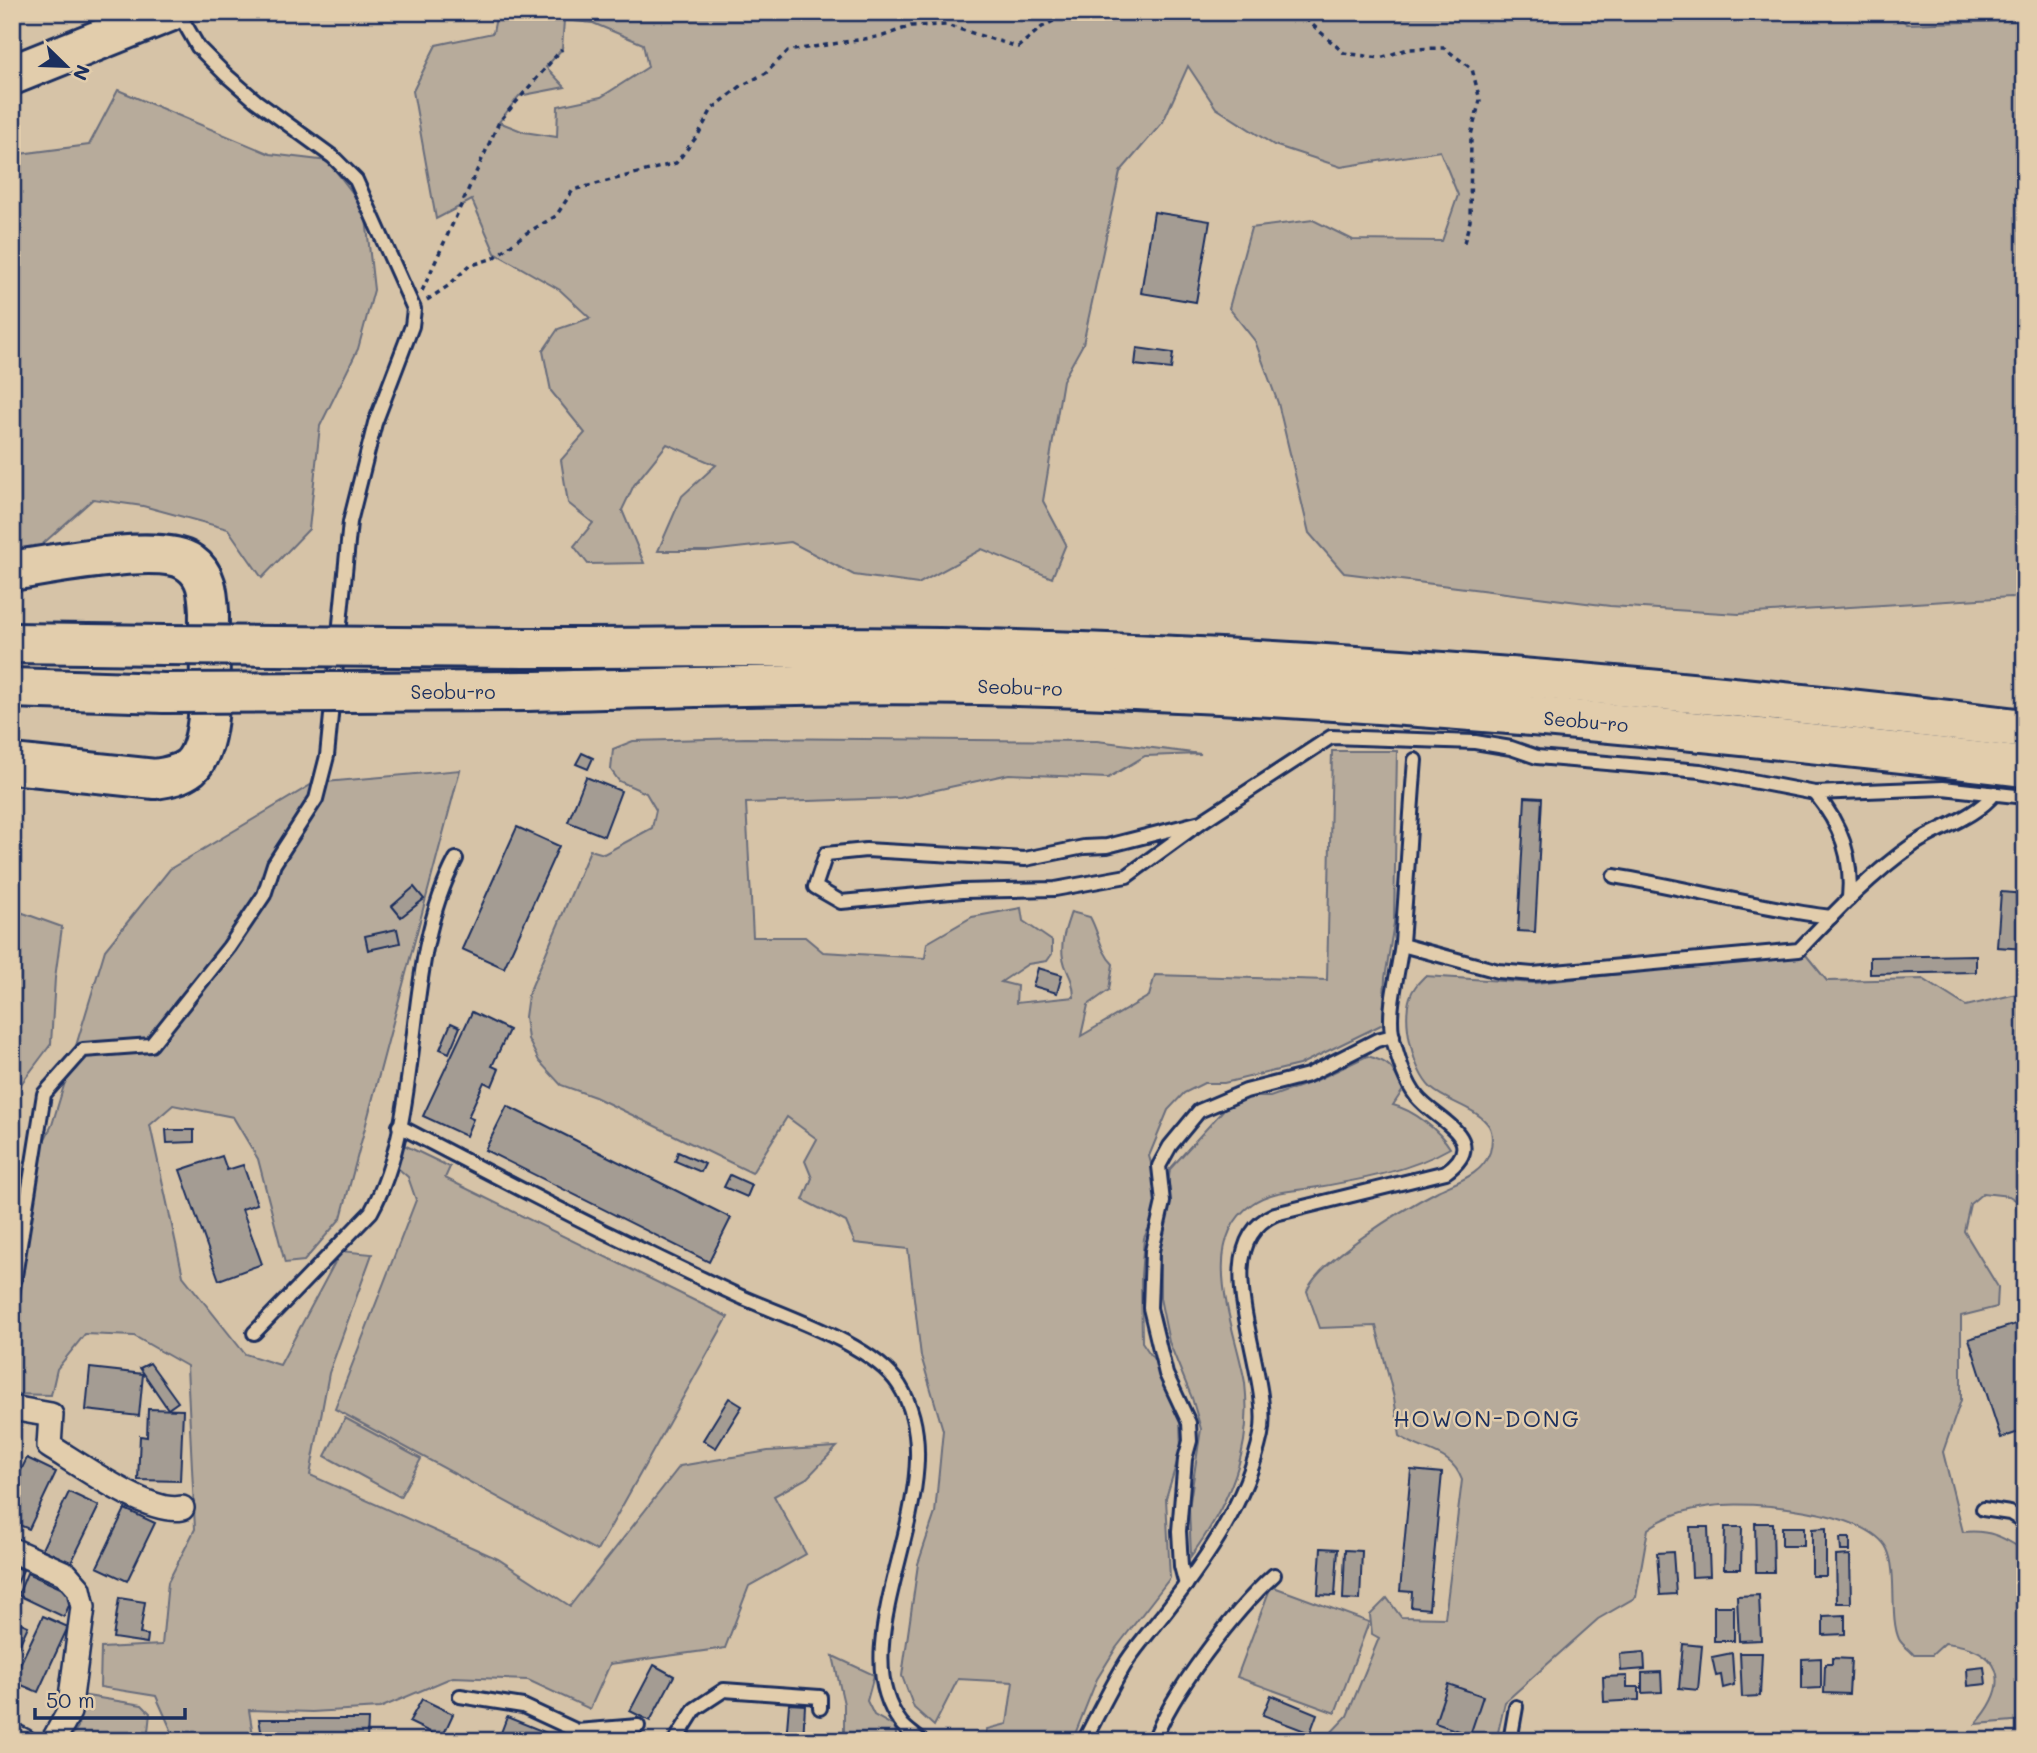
<svg xmlns="http://www.w3.org/2000/svg" width="2037" height="1753" font-family="Mali,sans-serif">
<rect width="100%" height="100%" fill="#d6c3a7"/>
<filter id="ink" filterUnits="userSpaceOnUse"><feTurbulence type="fractalNoise" baseFrequency=".0143" numOctaves="2"/><feDisplacementMap in="SourceGraphic" scale="14" xChannelSelector="R" yChannelSelector="G"/><feConvolveMatrix kernelMatrix="1 2 1 2 8 2 1 2 1" color-interpolation-filters="sRGB"/></filter>
<g filter="url(#ink)">
<g fill="#b7ab9b" stroke="#696d7c" stroke-width="2" fill-rule="evenodd">
<path d="M497,12H1893L1907,24L2025,20V601L2011,597L1739,614L1610,606L1344,573L1309,533L1278,403L1255,341L1229,308L1251,228L1313,220L1353,240L1442,241L1458,195L1440,151L1341,167L1274,145L1216,108L1188,66L1163,122L1120,172L1083,344L1063,380L1043,501L1066,544L1052,578L982,549L918,584L854,575L791,542L710,551H658L682,496L716,465L667,444L634,485L622,510L644,563L588,564L574,546L593,523L568,503L561,460L585,433L551,391L543,351L558,329L590,318L560,290L495,253L472,200L436,219L413,91L436,45L493,33ZM564,20L593,23L643,44L648,67L601,97L558,106L557,137L524,132L499,122L519,96L565,87L546,67L562,49Z"/>
<polygon points="118,90 270,154 328,161 365,209 374,290 358,349 320,426 309,529 262,578 228,529 143,506 93,499 27,558 12,556 12,155 89,145"/>
<path d="M745,738L1097,741L1201,754L1145,756L1108,778L1009,774L900,798L746,803L753,937H805L823,952L925,958L927,943L972,917L1021,908L1023,921L1052,941V954L1047,961L1028,964L1001,982L1017,986L1016,1003L1074,997C1073,975 1066,974 1063,958C1060,942 1066,927 1071,912L1090,917C1099,933 1100,951 1113,964L1109,990L1088,1005L1081,1036L1149,996L1155,975L1327,980L1332,751H1397L1394,923L1385,978L1383,1024L1299,1065L1224,1083H1204L1184,1093L1168,1110L1149,1156L1159,1192L1153,1219L1144,1238L1141,1276L1142,1342L1157,1364L1180,1421L1181,1449L1166,1498L1170,1578L1116,1648L1097,1679L1075,1734L1062,1741H984L987,1729L1007,1724L1013,1682L958,1679L934,1726L914,1708L902,1676L918,1564L935,1513L943,1430L921,1356L908,1249L855,1243L846,1222L803,1200L812,1178L805,1161L817,1139L787,1117L752,1173L595,1097L561,1085L539,1061L528,1039L525,1017L528,995L590,850L604,854L652,828L656,810L646,793L619,781L611,770L613,749L633,741Z"/>
<polygon points="460,770 341,1218 304,1261 285,1263 258,1159 233,1117 173,1105 150,1125 183,1276 245,1354 280,1365 341,1251 372,1254 329,1373 310,1475 498,1559 570,1606 680,1466 768,1451 837,1447 807,1478 774,1496 806,1554 749,1586 725,1648 610,1664 590,1709 528,1680 453,1677 380,1708 312,1712 249,1710 254,1741 176,1741 156,1696 100,1687 101,1648 162,1645 168,1582 195,1529 187,1366 134,1336 85,1334 57,1369 51,1395 12,1394 12,1205 52,1125 105,950 170,869 314,783"/>
<polygon points="12,909 62,927 55,978 51,1044 12,1096"/>
<path d="M1806,955L1827,981L1923,979L1966,1006L2025,992V1206L2009,1196L1983,1193L1970,1204L1964,1231L1998,1287L1997,1307L1961,1316V1400L1943,1452L1963,1532C1989,1529 2003,1537 2025,1551V1720L1976,1724C2013,1682 2002,1649 1945,1643L1932,1655H1914C1910,1650 1902,1645 1899,1639C1889,1617 1898,1572 1887,1549C1869,1511 1749,1500 1712,1506C1689,1509 1666,1515 1648,1529L1636,1597L1598,1619L1505,1702L1496,1741H1323L1347,1716L1379,1638L1372,1634L1370,1615L1387,1598L1401,1617L1445,1618L1462,1480C1451,1450 1423,1453 1400,1436L1394,1398L1376,1326L1320,1328L1307,1291C1319,1260 1405,1208 1436,1192C1455,1182 1482,1176 1490,1152C1492,1144 1493,1133 1489,1126C1476,1107 1448,1103 1431,1088C1413,1070 1402,1022 1410,997C1413,988 1418,983 1425,976L1535,983Z"/>
<path d="M1367,1056C1391,1062 1393,1068 1403,1090L1393,1105C1413,1110 1439,1130 1450,1148C1410,1171 1364,1179 1318,1187C1296,1191 1272,1190 1252,1204C1196,1243 1236,1330 1245,1383C1247,1401 1247,1423 1244,1441C1237,1483 1216,1522 1191,1556L1189,1508L1201,1429L1192,1398L1169,1342L1160,1298V1244L1170,1169L1226,1107L1246,1097H1270L1315,1081Z"/>
<polygon points="400,1143 450,1167 445,1178 728,1317 597,1551 335,1409 416,1200 408,1177 392,1163"/>
<polygon points="345,1418 421,1459 400,1497 325,1456"/>
<polygon points="1271,1586 1369,1622 1335,1713 1237,1677"/>
<polygon points="833,1656 874,1675 867,1701 874,1715 895,1727 897,1741 848,1741 844,1736 844,1704"/>
<polygon points="81,1695 142,1705 150,1713 147,1741 68,1741 78,1727"/>
</g>
<g fill="#a49c93" stroke="#1b2f5e" stroke-width="2">
<polygon points="1154,212 1210,221 1196,302 1141,293"/>
<polygon points="1137,348 1173,353 1171,369 1135,365"/>
<polygon points="582,753 593,758 588,769 576,764"/>
<polygon points="586,777 621,791 604,836 568,822"/>
<polygon points="1525,797 1542,798 1535,932 1518,931"/>
<polygon points="517,827 559,846 504,968 462,949"/>
<polygon points="414,887 424,899 401,917 392,906"/>
<polygon points="2001,892 2025,894 2025,949 1997,947"/>
<polygon points="397,929 400,943 368,950 365,936"/>
<polygon points="1976,955 1976,972 1870,974 1870,957"/>
<polygon points="1038,968 1062,975 1057,993 1033,986"/>
<polygon points="472,1012 509,1030 492,1066 499,1069 492,1086 484,1082 468,1117 473,1119 466,1136 423,1116"/>
<polygon points="451,1023 460,1027 449,1053 440,1049"/>
<polygon points="507,1106 731,1218 709,1262 485,1150"/>
<polygon points="166,1130 194,1130 194,1142 167,1143"/>
<polygon points="678,1152 705,1164 701,1172 675,1161"/>
<polygon points="222,1156 227,1170 243,1165 257,1204 242,1209 262,1264 219,1280 180,1170"/>
<polygon points="730,1175 752,1185 747,1197 724,1187"/>
<polygon points="2025,1321 2025,1430 2001,1438 1969,1339"/>
<polygon points="150,1363 178,1402 168,1409 140,1368"/>
<polygon points="90,1368 143,1374 139,1416 86,1410"/>
<polygon points="729,1398 742,1406 716,1448 703,1440"/>
<polygon points="148,1409 183,1410 180,1481 138,1480 140,1436 147,1437"/>
<polygon points="27,1458 56,1472 29,1529 12,1522 12,1488"/>
<polygon points="1411,1470 1442,1473 1429,1609 1411,1607 1412,1592 1400,1591"/>
<polygon points="69,1492 99,1506 71,1563 42,1549"/>
<polygon points="125,1509 155,1523 127,1581 97,1567"/>
<polygon points="1755,1523 1773,1523 1774,1572 1756,1572"/>
<polygon points="1690,1527 1708,1527 1710,1576 1692,1577"/>
<polygon points="1725,1527 1742,1527 1741,1569 1724,1569"/>
<rect x="1782" y="1527" width="22" height="19"/>
<polygon points="1826,1528 1826,1576 1812,1576 1812,1529"/>
<polygon points="1840,1538 1850,1538 1850,1551 1841,1551"/>
<polygon points="1321,1548 1338,1549 1335,1596 1318,1595"/>
<polygon points="1345,1550 1362,1551 1360,1600 1343,1599"/>
<polygon points="1673,1552 1676,1594 1660,1595 1657,1553"/>
<polygon points="1850,1555 1851,1603 1837,1603 1836,1556"/>
<polygon points="12,1565 23,1570 13,1593 12,1593"/>
<polygon points="27,1573 74,1594 64,1617 18,1595"/>
<polygon points="1759,1595 1761,1640 1739,1641 1737,1596"/>
<polygon points="119,1598 145,1602 140,1634 148,1635 147,1643 113,1638"/>
<rect x="1714" y="1606" width="20" height="35"/>
<polygon points="1845,1615 1845,1634 1823,1635 1823,1616"/>
<polygon points="43,1616 68,1627 38,1692 12,1681"/>
<polygon points="12,1619 28,1626 17,1650 12,1648"/>
<polygon points="1683,1644 1702,1646 1698,1690 1679,1688"/>
<polygon points="1644,1652 1645,1669 1621,1671 1620,1654"/>
<polygon points="1732,1653 1734,1685 1723,1688 1721,1675 1716,1676 1712,1657"/>
<polygon points="1740,1653 1762,1653 1760,1696 1742,1697"/>
<polygon points="1821,1658 1821,1688 1802,1689 1802,1659"/>
<polygon points="1832,1658 1851,1659 1849,1694 1824,1693 1825,1664 1832,1664"/>
<polygon points="654,1665 674,1676 650,1721 630,1711"/>
<polygon points="1984,1667 1986,1684 1968,1686 1967,1669"/>
<polygon points="1661,1672 1662,1692 1642,1693 1642,1673"/>
<polygon points="1627,1676 1627,1687 1639,1687 1639,1700 1604,1702 1603,1677"/>
<polygon points="1448,1684 1483,1696 1470,1735 1435,1723"/>
<polygon points="1271,1695 1317,1714 1310,1733 1263,1715"/>
<polygon points="422,1699 453,1714 442,1738 409,1722"/>
<polygon points="789,1704 805,1705 803,1741 786,1741"/>
<polygon points="507,1717 552,1735 550,1741 499,1738"/>
<polygon points="259,1719 368,1719 367,1741 263,1741"/>
</g>
<g fill="none" stroke-linecap="round" stroke-linejoin="round">
<defs>
<g id="lane">
<path d="M1815,793C1841,825 1853,857 1849,899"/>
<polyline points="1201,822 1127,876 1055,889 962,891 841,902 815,887 826,854 866,850 1025,859 1084,847 1107,846 1201,822 1331,737 1475,742 1511,748 1537,757 1700,771 1815,793 1943,788 2025,797"/>
<path d="M1614,876C1687,888 1758,908 1831,917"/>
<path d="M1402,945L1498,971L1533,974L1799,950C1835,912 1871,874 1914,844C1940,827 1975,818 1995,793"/>
<path d="M399,1126C466,1161 533,1196 601,1230C647,1252 693,1275 739,1296C784,1316 873,1344 899,1385C962,1483 835,1639 901,1723C906,1730 915,1735 921,1741"/>
<polyline points="12,1295 44,1094 83,1050 151,1045 229,947 264,895 274,864 316,799 327,756 350,522 375,423 412,326 414,309 356,180 333,157 256,101 226,75 198,47 178,12"/>
<path d="M254,1333L371,1212C427,1110 400,963 456,859"/>
<polyline points="1983,1509 2010,1513 2025,1522"/>
<polyline points="1186,1585 1181,1566 1179,1531 1185,1459 1190,1441 1189,1423 1166,1374 1150,1308 1152,1251 1163,1202 1159,1166 1170,1146 1199,1111 1246,1091 1308,1075 1377,1040 1393,1036"/>
<polyline points="460,1696 523,1706 577,1731"/>
<polyline points="571,1741 577,1731 638,1726"/>
<polyline points="675,1741 695,1709 724,1690 820,1697 820,1708"/>
<path d="M1084,1741C1098,1714 1111,1687 1127,1661C1138,1644 1153,1628 1166,1611C1207,1558 1246,1503 1261,1435C1274,1373 1201,1247 1275,1214L1446,1172C1492,1139 1435,1120 1417,1097C1405,1082 1399,1060 1394,1043C1385,1012 1399,973 1402,942C1407,881 1410,821 1415,760"/>
<path d="M1154,1741C1171,1693 1236,1609 1274,1575"/>
<polyline points="1510,1741 1516,1707"/>
</g>
<g id="street">
<path d="M12,1408L51,1415L49,1446C79,1464 149,1515 182,1508"/>
<polyline points="12,1550 66,1574 79,1589 83,1607 69,1712 53,1741"/>
<polyline points="12,1735 24,1741"/>
</g>
<g id="highway">
<polyline points="12,75 169,12"/>
<path d="M12,571C50,565 162,542 190,563C207,575 208,593 209,612C208,648 218,743 190,767C180,775 168,777 155,779L12,764"/>
<polyline points="12,643 164,645"/>
<path d="M525,648C676,648 828,645 979,649C1329,657 1677,687 2025,729"/>
<polyline points="12,688 164,693"/>
<path d="M526,691C677,688 828,682 979,685C1329,692 1678,727 2025,767"/>
</g>
</defs>
<use href="#lane" stroke="#1b2f5e" stroke-width="18"/>
<use href="#street" stroke="#1b2f5e" stroke-width="28"/>
<use href="#highway" stroke="#1b2f5e" stroke-width="44"/>
<g stroke="#1b2f5e" stroke-width="3.5" stroke-dasharray="5 5" stroke-linecap="butt">
<polyline points="1298,12 1344,53 1380,58 1408,49 1444,48 1472,69 1480,100 1471,135 1470,221 1463,246"/>
<polyline points="422,291 499,122 562,49"/>
<polyline points="427,300 448,286 469,266 494,258 525,234 556,216 573,190 676,163 698,135 712,109 741,86 766,73 788,51 883,36 911,26 946,25 1018,47 1042,27 1071,12"/>
</g>
<use href="#lane" stroke="#e2cdac" stroke-width="12"/>
<use href="#street" stroke="#e2cdac" stroke-width="23"/>
<use href="#highway" stroke="#e2cdac" stroke-width="38"/>
<defs>
<g id="highway-bridge">
<polyline points="164,645 525,648"/>
<polyline points="164,693 526,691"/>
</g>
</defs>
<use href="#highway-bridge" stroke="#1b2f5e" stroke-width="44" stroke-linecap="butt"/>
<use href="#highway-bridge" stroke="#e2cdac" stroke-width="38"/>
</g>
</g>
<g text-anchor="middle" dominant-baseline="central" stroke-width="5" stroke-linejoin="round" paint-order="stroke">
<g font-size="19" fill="#1b2f5e" stroke="#e2cdac">
<text transform="translate(1020 687) rotate(2)">Seobu-ro</text>
<text x="453" y="691">Seobu-ro</text>
<text transform="translate(1586 721) rotate(5)">Seobu-ro</text>
</g>
<g font-size="23" letter-spacing="2" fill="#1b2f5e" stroke="#e2cdac">
<text x="1487" y="1418">HOWON-DONG</text>
</g>
</g>
<rect width="2037" height="1753" fill="none" stroke="#e2cdac" stroke-width="42"/>
<rect x="21" y="21" width="1995" height="1711" fill="none" stroke="#1b2f5e" stroke-width="2.5" filter="url(#ink)"/>
<g transform="translate(66 66) rotate(113)" stroke="#e2cdac" stroke-width="5" paint-order="stroke">
<path d="M0-5L12 26L0 18L-12 26Z" fill="#1b2f5e"/>
<text y="-10" font-size="19" font-weight="bold" text-anchor="middle" fill="#1b2f5e">N</text>
</g>
<path d="M35 1708v10h150v-10" fill="none" stroke="#1b2f5e" stroke-width="3.5"/>
<text x="46" y="1708" font-size="21" fill="#1b2f5e" stroke="#e2cdac" stroke-width="5" paint-order="stroke">50 m</text>
</svg>
